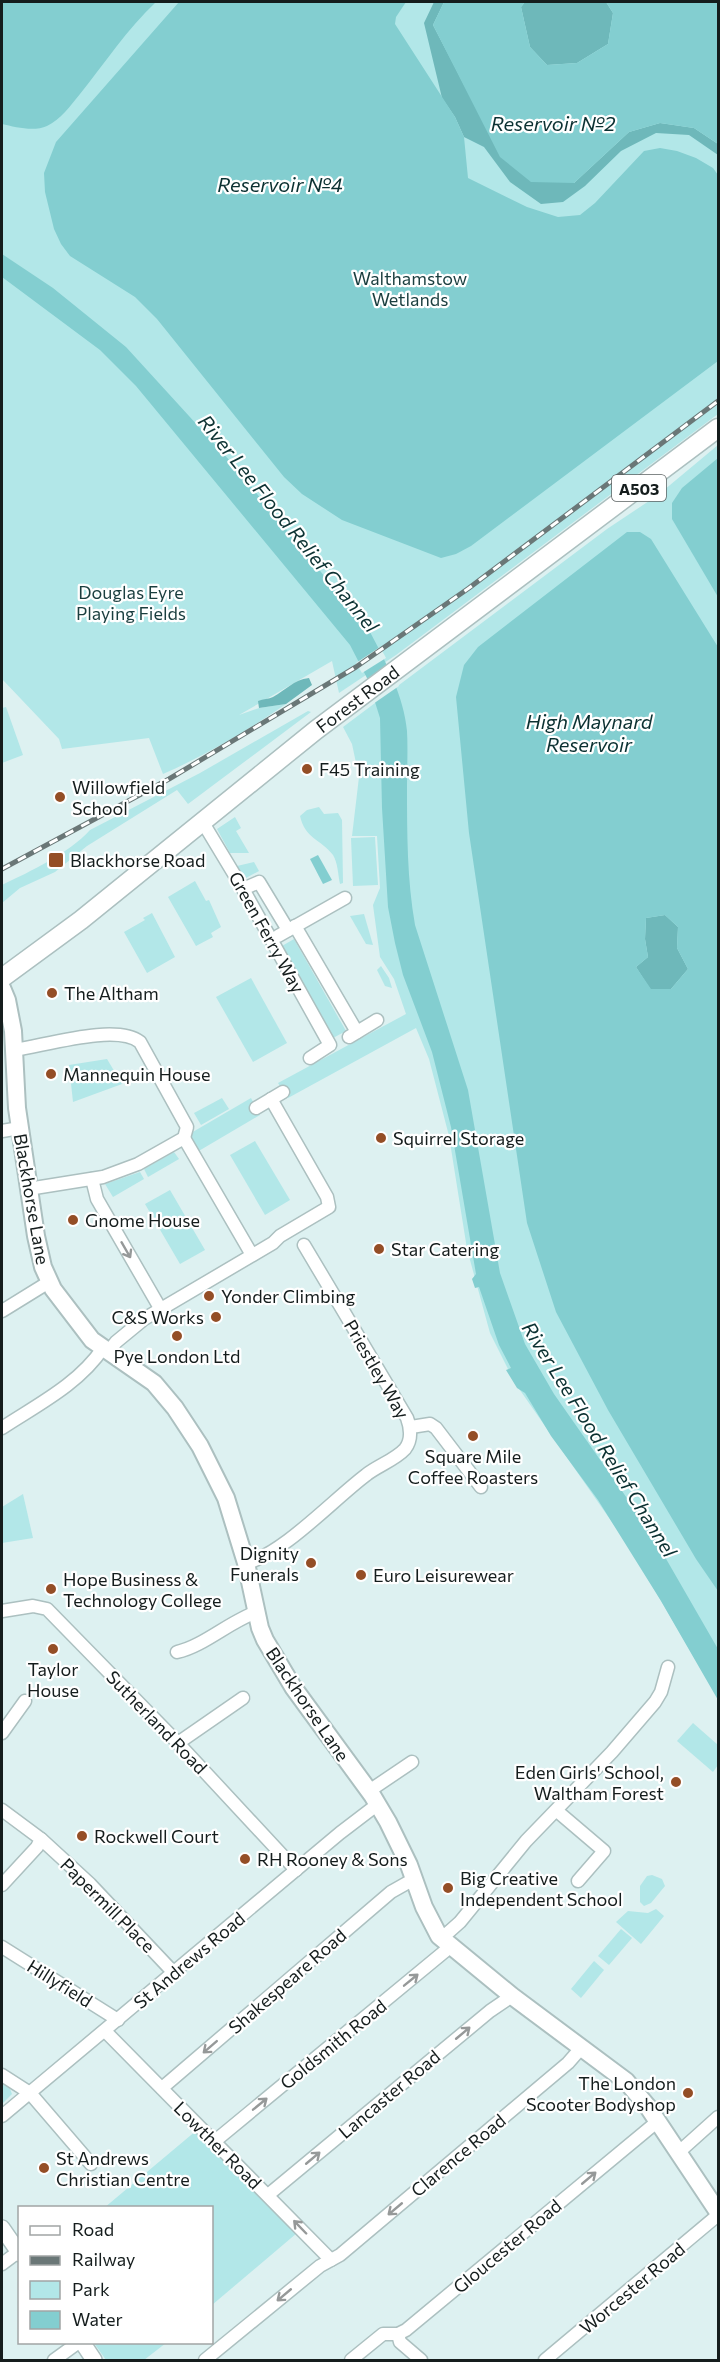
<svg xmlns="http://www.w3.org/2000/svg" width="720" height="2362" font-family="Commissioner,sans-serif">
<rect width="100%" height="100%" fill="#ddf1f1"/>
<g fill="#b2e7e8">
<path d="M2,2H718V414L396,655L339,693L332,661L239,715L259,708L286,704C247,731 206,755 163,774L149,738L62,749L59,739L2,679Z"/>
<polygon points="718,445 718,1698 630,1548 515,1383 490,1333 467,1249 449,1136 429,1059 416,1028 288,1098 278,1083 406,1014 394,979 380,957 373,905 380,888 377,836 352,836 359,777 352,744 343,727 607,529 658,495"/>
<polygon points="6,707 23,755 2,763 2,708"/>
<path d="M308,711L311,712L188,804L177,790L87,846L55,872L20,888L2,903V885C31,871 68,854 90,830L200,773Z"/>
<path d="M319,807L324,814L338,813L342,820L343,883L340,884C338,875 338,863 333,855C321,839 305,839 300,816L307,810Z"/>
<polygon points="235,817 241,828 236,831 249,853 230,853 217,829"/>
<polygon points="375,837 378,885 353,886 351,838"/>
<polygon points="254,862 259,871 244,879 237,866"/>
<polygon points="195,881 206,901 209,900 221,927 211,933 213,937 196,946 168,897"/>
<polygon points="152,913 175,957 147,973 124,932 145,920 143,918"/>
<polygon points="364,914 373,945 366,944 350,916"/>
<polygon points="294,939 346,1031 333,1038 282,946"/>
<polygon points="381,966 389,978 392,988 385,986 377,970"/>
<polygon points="251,978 287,1043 253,1062 216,997"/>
<polygon points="107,1059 122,1084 73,1102 69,1065"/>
<polygon points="222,1098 229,1109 201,1125 194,1113"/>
<polygon points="251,1098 260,1115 197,1152 190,1139 191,1133"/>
<polygon points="255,1141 290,1200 265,1215 230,1155"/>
<polygon points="174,1152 179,1159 148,1177 144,1169"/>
<polygon points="140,1172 144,1179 113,1197 105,1184"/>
<polygon points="170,1190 205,1250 180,1264 145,1204"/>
<polygon points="23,1494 33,1538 2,1543 2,1507"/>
<polygon points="693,1723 718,1745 718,1765 713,1772 677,1741"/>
<polygon points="652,1875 662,1879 665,1886 651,1903 644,1906 640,1902 640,1886 647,1876"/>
<polygon points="656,1909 664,1916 641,1944 616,1922 628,1911 648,1913"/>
<polygon points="621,1929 632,1938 609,1965 598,1956"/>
<polygon points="594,1961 604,1970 581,1998 571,1989"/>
<polygon points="2,2084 10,2089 12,2094 2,2104"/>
<polygon points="197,2130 297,2233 212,2305 212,2208 104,2208"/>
<polygon points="94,2343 166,2343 144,2360 106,2360"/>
</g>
<g fill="#6eb8ba">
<polygon points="434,2 444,2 433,25 473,102 574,183 629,132 660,123 694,128 718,144 718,155 689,135 656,133 621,151 585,186 563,202 541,204 510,182 484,147 464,137 455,117 442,98 424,23"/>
<polygon points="525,2 606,2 613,13 608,44 577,63 547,65 530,47 521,7"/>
<path d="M309,678L312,685L286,704L259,708L258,701C263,699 269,699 273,697C286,690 293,680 309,678Z"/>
<polygon points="665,915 678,927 677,948 688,969 671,989 650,989 636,967 648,957 645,939 646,918"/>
</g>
<g fill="#83ced0" fill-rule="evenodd">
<path d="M2,2H156C127,29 105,63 80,94C71,105 60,120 47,126C34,132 15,127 2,124Z"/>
<polygon points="179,2 406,2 396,17 395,24 455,117 464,137 468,178 527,207 558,217 580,215 595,203 644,151 660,148 677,151 696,158 713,168 718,175 718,361 471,546 456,554 441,558 342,520 302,494 284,477 157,319 135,297 70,256 61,244 54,229 45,192 44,173 56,142"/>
<polygon points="444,2 525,2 521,7 530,47 547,65 577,63 608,44 613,13 606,2 718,2 718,144 694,128 660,123 629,132 574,183 531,182 500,157 433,25"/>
<path d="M2,254L53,288L126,347L231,462L370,632C386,662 404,697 407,731C408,749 407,769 407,787C407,833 407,880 415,925L468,1090L500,1273L525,1344L554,1394L650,1531L718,1649V1700L661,1601L598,1500L551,1436L525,1393L517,1388L506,1370L511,1368L499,1345L479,1287L475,1288L472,1279L476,1274L451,1127L432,1052L403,975L395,943L388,907L382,808L380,718L368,680L350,645L136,386L100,350L2,277Z"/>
<polygon points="718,458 718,597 672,519 672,503 682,488"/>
<path d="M627,532H640L651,539L718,647V1591L696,1559L608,1410L556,1312L527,1223L469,833L456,697L464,665L478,647ZM665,915L678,927L677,948L688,969L671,989H651L636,967L648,957L645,939L646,918Z"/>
<polygon points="318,855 332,880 323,884 310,859"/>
</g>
<g fill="#ddf1f1">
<polygon points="380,647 386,658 362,673 356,663"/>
<polygon points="390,667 399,686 373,704 366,683"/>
</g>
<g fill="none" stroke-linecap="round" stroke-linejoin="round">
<defs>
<g id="minor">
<polyline points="202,821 243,889 330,1045 310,1058"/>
<polyline points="243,889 259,882 288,930"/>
<polyline points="295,926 357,1032"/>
<polyline points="278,936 345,898"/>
<polyline points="349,1037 377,1020"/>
<path d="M14,1050C44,1046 116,1023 140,1042L187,1127L184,1138L138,1164L103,1177L28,1189"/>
<polyline points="256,1108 283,1092"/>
<polyline points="2,1131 20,1128"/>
<polyline points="184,1138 252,1255"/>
<polyline points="92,1179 97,1199 160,1308"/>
<polyline points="2,1311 49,1282"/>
<polyline points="109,1351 116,1342 144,1319 273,1243 280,1236 329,1207 327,1197 271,1099"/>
<polyline points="411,1427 430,1424 436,1428 481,1487"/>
<path d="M2,1428C37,1405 79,1384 103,1348"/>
<path d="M246,1563C282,1555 334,1499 366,1475C377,1466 395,1460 405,1449C412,1440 411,1429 407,1418L304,1245"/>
<polyline points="2,1611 33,1606 47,1609 178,1743 296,1870"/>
<path d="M177,1652C204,1646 230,1621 257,1612"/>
<polyline points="2,1733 25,1701"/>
<polyline points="178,1743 243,1698"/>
<polyline points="369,1791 412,1762"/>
<polyline points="2,1810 41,1839 37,1847 2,1885"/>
<polyline points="557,1811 604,1851 578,1881"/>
<polyline points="41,1839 90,1884 174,1973"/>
<polyline points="442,1938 460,1922 526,1841 612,1752 655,1702 661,1692 668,1667"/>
<polyline points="2,1947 118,2020"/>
<polyline points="105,2031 331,2260"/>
<polyline points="2,2075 30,2093 91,2164"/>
<polyline points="162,2088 391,1892 414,1879"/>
<polyline points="2,2116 340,1833 378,1804"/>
<polyline points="215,2141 450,1947"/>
<polyline points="679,2152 718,2117"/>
<polyline points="268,2195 490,2011 512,1996"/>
<polyline points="2,2264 18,2252"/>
<polyline points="398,2334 400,2342 421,2360"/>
<polyline points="54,2360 79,2342"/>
<polyline points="205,2360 320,2266 340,2255 568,2063 582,2047"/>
<polyline points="351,2360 383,2334 398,2334 406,2330 658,2121"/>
<polyline points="545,2360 718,2215"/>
</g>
<g id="tertiary">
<polyline points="2,2228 20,2254"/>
<polyline points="82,2342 94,2360"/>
</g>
<polyline id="secondary" points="2,988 7,1000 13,1031 17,1108 36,1236 43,1267 53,1289 92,1340 154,1383 175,1408 200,1446 226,1498 246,1563 260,1628 265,1640 293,1687 372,1795 388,1822 409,1865 424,1907 439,1936 512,1996 626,2081 648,2107 718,2212"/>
<g id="primary">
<path id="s1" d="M2,978L81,920L316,730L718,428"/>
</g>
</defs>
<use href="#minor" stroke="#acc0c0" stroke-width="15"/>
<use href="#tertiary" stroke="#acc0c0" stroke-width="18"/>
<use href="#secondary" stroke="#acc0c0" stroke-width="20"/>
<use href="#primary" stroke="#acc0c0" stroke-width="21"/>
<use href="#minor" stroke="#fff" stroke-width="12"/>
<use href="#tertiary" stroke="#fff" stroke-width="15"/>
<use href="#secondary" stroke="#fff" stroke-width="16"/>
<use href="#primary" stroke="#fff" stroke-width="18"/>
<defs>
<polyline id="rail" points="2,869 169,779 356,667 469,588 718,401"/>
</defs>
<use href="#rail" stroke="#6a7777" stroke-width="5"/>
<use href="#rail" stroke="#fff" stroke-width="3" stroke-dasharray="9" stroke-linecap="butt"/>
</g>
<defs><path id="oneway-shaft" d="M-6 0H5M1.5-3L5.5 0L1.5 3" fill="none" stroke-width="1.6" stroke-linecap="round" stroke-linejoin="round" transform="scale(1.5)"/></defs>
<g stroke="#969999">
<use href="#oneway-shaft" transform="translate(126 1250) rotate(60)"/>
<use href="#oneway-shaft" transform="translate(411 1980) rotate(-39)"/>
<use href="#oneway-shaft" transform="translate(463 2033) rotate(-40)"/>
<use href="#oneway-shaft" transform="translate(210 2047) rotate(139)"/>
<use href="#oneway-shaft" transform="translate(260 2104) rotate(-39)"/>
<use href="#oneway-shaft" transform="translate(313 2158) rotate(-40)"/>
<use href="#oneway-shaft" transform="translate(589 2178) rotate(-40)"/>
<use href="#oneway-shaft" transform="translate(395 2209) rotate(140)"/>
<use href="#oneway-shaft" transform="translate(300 2227) rotate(-134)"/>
<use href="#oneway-shaft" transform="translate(284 2295) rotate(140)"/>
</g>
<g fill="#944e26" stroke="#fff" stroke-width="2">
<circle cx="307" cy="769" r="6"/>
<circle cx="60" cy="797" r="6"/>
<rect x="48" y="852" width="16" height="16" rx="3"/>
<circle cx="52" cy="993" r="6"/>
<circle cx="51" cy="1074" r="6"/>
<circle cx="381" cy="1138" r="6"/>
<circle cx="73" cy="1220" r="6"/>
<circle cx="379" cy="1249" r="6"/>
<circle cx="209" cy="1296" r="6"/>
<circle cx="216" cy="1317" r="6"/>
<circle cx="177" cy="1336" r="6"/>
<circle cx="473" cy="1436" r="6"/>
<circle cx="311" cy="1563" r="6"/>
<circle cx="361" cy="1575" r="6"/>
<circle cx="51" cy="1589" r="6"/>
<circle cx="53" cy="1649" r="6"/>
<circle cx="676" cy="1782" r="6"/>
<circle cx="82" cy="1836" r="6"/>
<circle cx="245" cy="1859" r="6"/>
<circle cx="448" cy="1888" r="6"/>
<circle cx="688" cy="2093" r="6"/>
<circle cx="44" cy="2168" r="6"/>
</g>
<g text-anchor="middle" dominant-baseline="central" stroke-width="4.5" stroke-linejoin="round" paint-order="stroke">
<rect fill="#fff" stroke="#5b6161" stroke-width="1.5" x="612" y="475" width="54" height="26" rx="4.5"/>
<g font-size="16" font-weight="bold" fill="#151d1d">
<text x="639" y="488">A503</text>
</g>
<g font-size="18" fill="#1a3e3f" stroke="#fff">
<text x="410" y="278">Walthamstow<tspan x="410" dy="21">Wetlands</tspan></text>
<text x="131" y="592">Douglas Eyre<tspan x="131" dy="21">Playing Fields</tspan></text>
</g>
<g font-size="18" fill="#151d1d" stroke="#fff">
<text stroke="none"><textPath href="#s1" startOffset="452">Forest Road</textPath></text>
<text transform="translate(267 932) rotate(61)">Green Ferry Way</text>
<text transform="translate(32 1199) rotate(80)">Blackhorse Lane</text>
<text transform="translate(377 1369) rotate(60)">Priestley Way</text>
<text transform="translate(308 1704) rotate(56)">Blackhorse Lane</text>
<text transform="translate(157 1722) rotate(46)">Sutherland Road</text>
<text transform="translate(108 1905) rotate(45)">Papermill Place</text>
<text transform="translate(189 1960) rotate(-40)">St Andrews Road</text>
<text transform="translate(287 1981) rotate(-41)">Shakespeare Road</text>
<text transform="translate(60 1983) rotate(32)">Hillyfield</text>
<text transform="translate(333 2044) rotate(-39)">Goldsmith Road</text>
<text transform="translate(389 2094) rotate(-40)">Lancaster Road</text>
<text transform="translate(218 2145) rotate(45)">Lowther Road</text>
<text transform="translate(458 2155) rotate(-40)">Clarence Road</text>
<text transform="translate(507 2246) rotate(-40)">Gloucester Road</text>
<text transform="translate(632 2288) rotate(-40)">Worcester Road</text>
</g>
<g font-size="18" fill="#151d1d" stroke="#fff" text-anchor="start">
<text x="319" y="769">F45 Training</text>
<text x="72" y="787">Willowfield<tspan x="72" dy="21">School</tspan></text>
<text x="70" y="860">Blackhorse Road</text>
<text x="64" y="993">The Altham</text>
<text x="63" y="1074">Mannequin House</text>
<text x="393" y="1138">Squirrel Storage</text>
<text x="85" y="1220">Gnome House</text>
<text x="391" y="1249">Star Catering</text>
<text x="221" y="1296">Yonder Climbing</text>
<text x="204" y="1317" text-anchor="end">C&amp;S Works</text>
<text x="177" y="1356" text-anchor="middle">Pye London Ltd</text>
<text x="473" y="1456" text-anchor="middle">Square Mile<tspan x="473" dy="21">Coffee Roasters</tspan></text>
<text x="299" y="1553" text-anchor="end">Dignity<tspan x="299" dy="21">Funerals</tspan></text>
<text x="373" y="1575">Euro Leisurewear</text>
<text x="63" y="1579">Hope Business &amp;<tspan x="63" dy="21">Technology College</tspan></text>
<text x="53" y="1669" text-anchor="middle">Taylor<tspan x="53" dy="21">House</tspan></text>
<text x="664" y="1772" text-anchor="end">Eden Girls' School,<tspan x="664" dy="21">Waltham Forest</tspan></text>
<text x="94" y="1836">Rockwell Court</text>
<text x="257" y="1859">RH Rooney &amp; Sons</text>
<text x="460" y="1878">Big Creative<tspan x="460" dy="21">Independent School</tspan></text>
<text x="676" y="2083" text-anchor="end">The London<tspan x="676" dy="21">Scooter Bodyshop</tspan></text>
<text x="56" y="2158">St Andrews<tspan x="56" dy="21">Christian Centre</tspan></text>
</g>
<g font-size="20" font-style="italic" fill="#0b3132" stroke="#fff">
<text x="553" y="123">Reservoir №2</text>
<text x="280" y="184">Reservoir №4</text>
<text transform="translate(289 523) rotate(51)">River Lee Flood Relief Channel</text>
<text x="589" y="721">High Maynard<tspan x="589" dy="23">Reservoir</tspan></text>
<text transform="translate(600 1439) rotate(58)">River Lee Flood Relief Channel</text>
</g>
</g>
<rect width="720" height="2362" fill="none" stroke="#151d1d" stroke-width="6"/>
<rect x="18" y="2206" width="195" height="138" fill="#ffffff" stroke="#a1a5a5" stroke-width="1.5"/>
<rect x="30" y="2226" width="30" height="9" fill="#ffffff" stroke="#a1a5a5" stroke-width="1.5"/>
<text x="72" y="2236" font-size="18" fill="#151d1d">Road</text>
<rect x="30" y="2256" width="30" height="9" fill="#6a7777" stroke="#a1a5a5" stroke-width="1.5"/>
<text x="72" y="2266" font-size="18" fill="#151d1d">Railway</text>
<rect x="30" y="2281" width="30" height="18" fill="#b2e7e8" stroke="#a1a5a5" stroke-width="1.5"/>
<text x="72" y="2296" font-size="18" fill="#151d1d">Park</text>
<rect x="30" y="2311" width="30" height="18" fill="#83ced0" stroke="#a1a5a5" stroke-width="1.5"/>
<text x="72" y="2326" font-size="18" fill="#151d1d">Water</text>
</svg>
